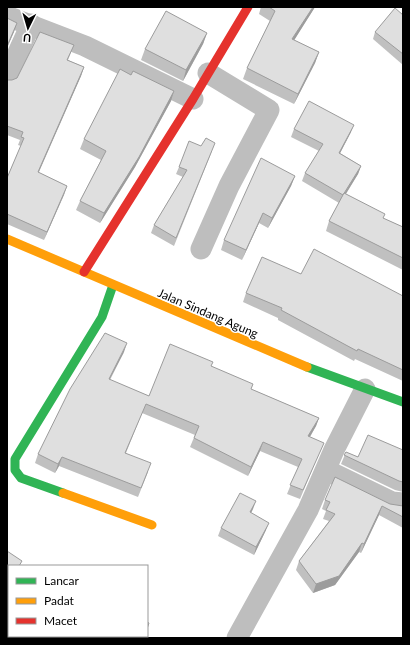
<svg xmlns="http://www.w3.org/2000/svg" width="410" height="645" font-family="Lato,sans-serif">
<rect width="100%" height="100%" fill="#fff"/>
<g fill="none" stroke-linecap="round" stroke-linejoin="round">
<g stroke="#bebebe" stroke-width="21">
<polyline points="7,16 85,46 193,99"/>
<polyline points="7,77 31,24"/>
<polyline points="201,249 229,186 269,110 208,73"/>
<polyline points="326,470 392,502 403,503"/>
<polyline points="237,638 308,510 334,450 365,389"/>
</g>
<g stroke="#30b455" stroke-width="9">
<polyline points="307,367 403,402"/>
<polyline points="63,493 21,478 15,470 15,459 102,317 113,285"/>
</g>
<g stroke="#ff9f0a" stroke-width="9">
<polyline points="7,239 307,367"/>
<polyline points="63,493 152,525"/>
</g>
<polyline stroke="#e5322d" stroke-width="9" points="84,272 193,99 248,7"/>
</g>
<g fill="#c0c0c0">
<polygon points="261,7 315,7 294,40 319,52 315,63 294,104 243,79 247,68 270,21 259,14"/>
<polygon points="403,15 403,65 373,39 375,32"/>
<polygon points="207,33 203,44 183,81 141,60 145,49"/>
<polygon points="74,45 68,60 84,67 81,76 38,172 67,186 44,240 7,224 7,178 21,146 18,145 20,140 7,135 7,80 12,80 17,78"/>
<polygon points="131,75 174,91 171,101 135,167 100,223 76,210 80,201 101,160 80,149 84,139"/>
<polygon points="294,129 351,132 340,153 361,166 358,174 346,194 383,218 403,227 403,270 326,231 329,221 339,203 302,181 305,173 319,151 291,137"/>
<polygon points="212,151 174,246 151,233 154,225 183,177 176,174 179,167"/>
<polygon points="295,176 291,186 268,228 259,223 242,260 221,250 224,240"/>
<polygon points="301,274 403,296 403,381 355,359 354,361 278,320 278,318 243,302 246,293"/>
<polygon points="124,352 110,380 149,396 211,366 251,389 319,418 316,426 310,437 320,451 300,499 287,494 298,467 260,451 248,476 190,447 195,435 142,413 126,453 148,472 138,497 59,466 55,473 35,463 38,454"/>
<polygon points="403,450 403,492 395,490 341,464 346,452 358,457"/>
<polygon points="325,500 390,504 403,506 403,528 379,515 361,553 359,552 335,585 313,593 296,570 299,561 329,521 323,519 326,511 322,509"/>
<polygon points="253,509 251,513 266,530 254,555 218,536 221,528"/>
</g>
<g fill="#9c9c9c">
<polygon points="313,7 315,7 288,50 292,39"/>
<polygon points="17,23 14,32 7,48 7,46"/>
<polygon points="207,33 203,44 183,81 186,70"/>
<polygon points="319,52 315,63 294,104 298,94"/>
<polygon points="84,67 81,76 35,181 38,172"/>
<polygon points="174,91 171,101 135,167 100,223 104,213"/>
<polygon points="354,125 351,132 336,161 339,153"/>
<polygon points="361,166 358,174 340,203 343,196"/>
<polygon points="295,176 291,186 268,228 272,218"/>
<polygon points="67,186 64,195 44,240 47,232"/>
<polygon points="263,213 259,223 242,260 246,250"/>
<polygon points="127,343 124,352 105,388 109,379"/>
<polygon points="319,418 316,426 305,445 308,436"/>
<polygon points="263,442 260,451 248,476 251,467"/>
<polygon points="62,457 59,466 55,473 58,464"/>
<polygon points="256,501 253,509 247,520 250,512"/>
<polygon points="382,506 379,515 361,553 364,544"/>
<polygon points="269,523 266,530 254,555 256,547"/>
<polygon points="362,543 359,552 335,585 313,593 316,584"/>
<polygon points="9,582 9,586 7,589 7,586"/>
</g>
<g fill="#dfdfdf" stroke="#9c9c9c">
<polygon points="269,7 313,7 292,39 319,52 298,94 247,68 275,11"/>
<polygon points="395,8 403,15 403,54 375,32"/>
<polygon points="166,11 207,33 186,70 145,49"/>
<polygon points="7,18 17,23 7,46"/>
<polygon points="40,32 74,45 67,60 84,67 38,172 67,186 47,232 7,214 7,178 24,138 21,137 23,132 7,126 7,80 12,80 17,78"/>
<polygon points="120,69 131,75 133,71 174,91 139,157 104,213 80,201 106,151 84,139"/>
<polygon points="309,101 354,125 339,153 361,166 343,195 305,173 323,144 294,129"/>
<polygon points="206,138 215,143 176,238 154,225 187,170 179,167 189,141 201,146"/>
<polygon points="261,158 295,176 272,218 263,213 246,250 224,240"/>
<polygon points="344,193 385,214 383,218 403,227 403,258 329,221"/>
<polygon points="314,249 403,296 403,370 358,349 357,351 281,310 282,308 246,293 262,257 301,274"/>
<polygon points="105,333 127,343 109,379 149,396 170,344 213,362 211,366 253,384 251,389 319,418 308,436 324,443 303,490 290,485 302,459 263,442 251,467 194,438 199,426 146,404 125,453 151,463 141,488 62,457 58,464 38,454 70,389"/>
<polygon points="368,435 403,450 403,482 399,481 344,455 346,452 358,457"/>
<polygon points="335,477 390,504 403,506 403,517 382,506 364,544 362,543 339,576 316,584 299,561 335,514 326,510 330,502 325,500"/>
<polygon points="240,493 256,501 250,512 269,523 256,547 221,528"/>
<polygon points="7,551 22,561 19,566 9,566 9,582 7,586"/>
<polygon points="7,596 9,597 9,636 145,636 145,638 7,638"/>
<polygon points="147,622 149,623 147,629"/>
</g>
<g text-anchor="middle" dominant-baseline="central" stroke-width="3" stroke-linejoin="round" paint-order="stroke">
<g font-size="12" fill="#000" stroke="#fff">
<text transform="translate(208 313) rotate(23)">Jalan Sindang Agung</text>
</g>
</g>
<rect width="410" height="645" fill="none" stroke="#000000" stroke-width="16"/>
<rect x="8" y="565" width="140" height="72" fill="#ffffff" stroke="#999999"/>
<rect x="16" y="578" width="20" height="6" fill="#30b455" stroke="#999999"/>
<text x="44" y="585" font-size="12" fill="#000000">Lancar</text>
<rect x="16" y="598" width="20" height="6" fill="#ff9f0a" stroke="#999999"/>
<text x="44" y="605" font-size="12" fill="#000000">Padat</text>
<rect x="16" y="618" width="20" height="6" fill="#e5322d" stroke="#999999"/>
<text x="44" y="625" font-size="12" fill="#000000">Macet</text>
<g transform="translate(28 28) rotate(185)" stroke="#ffffff" stroke-width="3" paint-order="stroke">
<path d="M0-3L7 15L0 10L-7 15Z" fill="#000000"/>
<text y="-6" font-size="11" font-weight="bold" text-anchor="middle" fill="#000000">U</text>
</g>
</svg>
